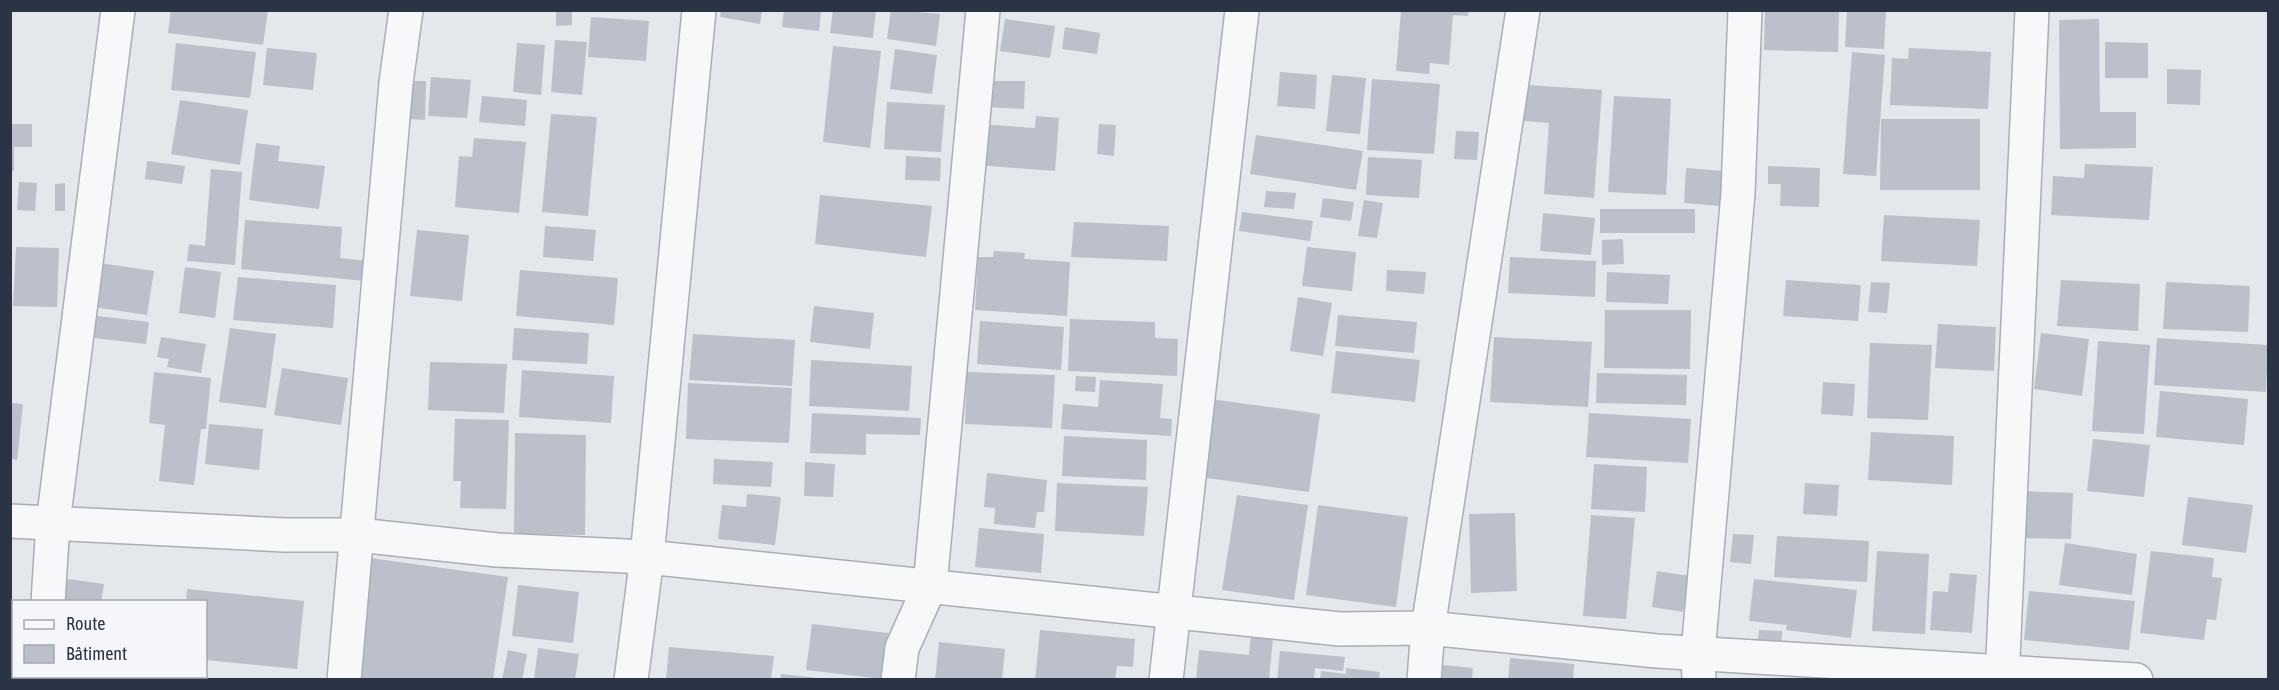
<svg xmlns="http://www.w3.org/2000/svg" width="2279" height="690" font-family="'Asap Condensed',sans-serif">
<rect width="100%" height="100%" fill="#e4e7ec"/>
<g fill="#bbc0ca">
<polygon points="171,10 268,10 263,45 168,33"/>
<polygon points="556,10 572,10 572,25 556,26"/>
<polygon points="721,10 762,10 760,24 720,17"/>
<polygon points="784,10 821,10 819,31 782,27"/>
<polygon points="833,10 876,10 873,38 830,33"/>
<polygon points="891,10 940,14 936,46 887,39"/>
<polygon points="1401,10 1469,10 1468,16 1453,15 1449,65 1430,63 1429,74 1396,71"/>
<polygon points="1765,10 1839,12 1838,52 1764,50"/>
<polygon points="1847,10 1886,10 1884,49 1845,47"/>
<polygon points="591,17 649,21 646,61 588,57"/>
<polygon points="1005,19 1055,26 1050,58 1000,51"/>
<polygon points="2099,19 2100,112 2136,112 2136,148 2060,149 2059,20"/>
<polygon points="1065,27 1100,33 1097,54 1062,49"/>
<polygon points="555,40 587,42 582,95 551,92"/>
<polygon points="2105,42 2148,43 2148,78 2105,78"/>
<polygon points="176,43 256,52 250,98 171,90"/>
<polygon points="517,43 545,45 541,95 513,92"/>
<polygon points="833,46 881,51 870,148 823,142"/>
<polygon points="267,48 317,53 313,90 263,85"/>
<polygon points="1909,48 1991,52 1988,109 1890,105 1892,58 1908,59"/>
<polygon points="895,49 937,55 932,94 890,89"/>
<polygon points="1852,52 1885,55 1876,176 1843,174"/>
<polygon points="2167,69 2201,70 2200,105 2167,104"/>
<polygon points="1280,72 1317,75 1315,109 1277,106"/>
<polygon points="1332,75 1366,78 1360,134 1326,131"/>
<polygon points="431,77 471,80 467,118 428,116"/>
<polygon points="1372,79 1440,84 1434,154 1367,150"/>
<polygon points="411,81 426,81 425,120 409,119"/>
<polygon points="988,81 1025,81 1024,109 988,107"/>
<polygon points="1514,84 1602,90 1594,198 1544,194 1549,123 1512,120"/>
<polygon points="482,96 527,100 525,126 479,122"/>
<polygon points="1614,96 1671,99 1666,195 1608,192"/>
<polygon points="180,100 248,110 240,165 171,154"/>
<polygon points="887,102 945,105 941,152 884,149"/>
<polygon points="551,114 597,117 588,216 542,212"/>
<polygon points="1036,116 1059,118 1055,171 976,165 979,124 1035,128"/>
<polygon points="1881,119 1980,119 1980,190 1880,190"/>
<polygon points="10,124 32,124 32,147 14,147 14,171 10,171"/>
<polygon points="1099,124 1116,125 1114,156 1097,154"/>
<polygon points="1456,131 1479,132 1477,160 1454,159"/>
<polygon points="1256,135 1363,151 1356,190 1250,174"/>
<polygon points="474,138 526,142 519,213 455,207 459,156 472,157"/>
<polygon points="256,143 280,146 278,161 325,166 319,209 249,200"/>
<polygon points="906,156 941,158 940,181 905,180"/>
<polygon points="1368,157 1422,160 1419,198 1366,195"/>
<polygon points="147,161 185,166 182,184 145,179"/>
<polygon points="2085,164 2153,167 2149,220 2051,215 2053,176 2084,178"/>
<polygon points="1768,166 1820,168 1819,207 1780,206 1781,184 1768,184"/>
<polygon points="1686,168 1723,171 1720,206 1684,203"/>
<polygon points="211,169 242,172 235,265 187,261 189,244 205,246"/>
<polygon points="19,182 37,183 35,211 17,210"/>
<polygon points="65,183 65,211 55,211 55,184"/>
<polygon points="1266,191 1296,193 1294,209 1264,207"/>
<polygon points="820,195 932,206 926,257 815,244"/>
<polygon points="1323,198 1354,202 1351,221 1320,217"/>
<polygon points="1364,200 1383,203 1377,238 1358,236"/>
<rect x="1600" y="209" width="95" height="24"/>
<polygon points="1242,212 1313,221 1310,241 1239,231"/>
<polygon points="1543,213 1595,218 1591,255 1540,251"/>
<polygon points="1884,215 1980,220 1977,266 1881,261"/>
<polygon points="245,220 342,227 340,258 367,261 365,281 241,269"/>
<polygon points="1074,222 1169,226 1167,261 1071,257"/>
<polygon points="545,226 596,230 593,261 543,257"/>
<polygon points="417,230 469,235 462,301 410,296"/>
<polygon points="1623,239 1624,264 1602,265 1602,240"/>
<polygon points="16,247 59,248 57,307 13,306"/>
<polygon points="1307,247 1356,252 1352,291 1302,286"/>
<polygon points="994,251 1025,253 1024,259 1070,262 1067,316 975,310 978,257 993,257"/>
<polygon points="1510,257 1596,261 1595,297 1508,293"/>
<polygon points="93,262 154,271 147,315 87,306"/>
<polygon points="185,267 221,272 215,318 179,313"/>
<polygon points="520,270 618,278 614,325 516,316"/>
<polygon points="1387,270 1426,272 1424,294 1386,291"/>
<polygon points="1607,272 1670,275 1668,304 1606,302"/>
<polygon points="238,277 336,285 333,328 233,320"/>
<polygon points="1786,280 1861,285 1858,321 1783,316"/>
<polygon points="2061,280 2140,284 2138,331 2057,326"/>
<polygon points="1871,282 1890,283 1887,313 1868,312"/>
<polygon points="2166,282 2250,286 2248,332 2163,329"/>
<polygon points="1298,297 1332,303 1323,356 1290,351"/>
<polygon points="814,306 874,313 870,349 810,342"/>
<polygon points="1605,310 1691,310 1690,369 1604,368"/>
<polygon points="89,315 149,322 146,344 86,337"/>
<polygon points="1338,315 1417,322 1414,353 1335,346"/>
<polygon points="1070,319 1155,322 1155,338 1178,339 1177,376 1068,371"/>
<polygon points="980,321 1064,327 1061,370 977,364"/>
<polygon points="1938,324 1996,327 1994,371 1935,368"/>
<polygon points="230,328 276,334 266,408 219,402"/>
<polygon points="514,328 589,333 587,364 512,360"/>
<polygon points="2041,333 2089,339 2082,396 2034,389"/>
<polygon points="693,334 795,340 792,386 689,380"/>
<polygon points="161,337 206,344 201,373 167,367 169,359 157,357"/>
<polygon points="1494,337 1592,342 1588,407 1490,402"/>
<polygon points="2157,338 2268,345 2266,392 2154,385"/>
<polygon points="2098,341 2150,345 2144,434 2092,431"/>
<polygon points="1870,343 1932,345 1928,420 1867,418"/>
<polygon points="1336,351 1420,360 1415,402 1331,393"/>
<polygon points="811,360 912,366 909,411 809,406"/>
<polygon points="430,362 507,364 504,413 428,410"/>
<polygon points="282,368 348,378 341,425 274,415"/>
<polygon points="522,370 614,376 611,423 519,417"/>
<polygon points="154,372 211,378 206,429 201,429 194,485 159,481 165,425 149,423"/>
<polygon points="967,372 1055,375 1052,428 965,424"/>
<polygon points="1597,373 1687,375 1686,405 1596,403"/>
<polygon points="1076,376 1096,377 1095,392 1075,391"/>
<polygon points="1100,380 1163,384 1160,418 1172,419 1171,436 1061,429 1063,404 1098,407"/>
<polygon points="1823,382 1855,384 1853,416 1821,414"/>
<polygon points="688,383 792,388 789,443 686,439"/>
<polygon points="2160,391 2248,399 2244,445 2156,437"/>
<polygon points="1211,399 1320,414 1309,492 1200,477"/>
<polygon points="10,403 23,404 17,460 10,459"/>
<polygon points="812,413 921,418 920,435 866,434 866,455 810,453"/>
<polygon points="1589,413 1691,419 1688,463 1586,457"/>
<polygon points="455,419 509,420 506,509 460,508 461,481 453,481"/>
<polygon points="209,424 263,429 259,470 205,464"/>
<polygon points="1871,432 1954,436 1952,485 1868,480"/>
<polygon points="515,433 586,435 585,535 514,534"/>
<polygon points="1064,436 1147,440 1146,480 1062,476"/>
<polygon points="2093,439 2150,445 2144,497 2087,491"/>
<polygon points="714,459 773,462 771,487 713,484"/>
<polygon points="805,462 835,464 833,497 804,496"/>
<polygon points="1594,464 1647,467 1645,512 1591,509"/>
<polygon points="987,473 1047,480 1044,512 1037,512 1035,528 994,524 995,508 984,507"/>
<polygon points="1057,483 1148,487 1144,536 1055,531"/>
<polygon points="1805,483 1839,485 1837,516 1803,514"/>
<polygon points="2021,491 2073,493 2071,539 2019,538"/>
<polygon points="747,494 781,497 775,545 718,539 722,505 746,507"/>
<polygon points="1237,495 1308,505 1294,600 1222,590"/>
<polygon points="2188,497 2253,505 2246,553 2182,545"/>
<polygon points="1318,505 1408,517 1396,607 1306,595"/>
<polygon points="1515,513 1517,591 1471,593 1469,514"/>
<polygon points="1591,515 1635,518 1626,619 1583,616"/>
<polygon points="979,528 1044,534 1041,573 975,567"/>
<polygon points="1733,534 1754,535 1751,564 1730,562"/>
<polygon points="1777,536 1869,541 1867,582 1774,577"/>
<polygon points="2065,543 2137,554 2132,595 2059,585"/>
<polygon points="1877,551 1929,554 1925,634 1872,631"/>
<polygon points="2151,551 2214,558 2212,577 2222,578 2216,620 2207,619 2204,640 2140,633"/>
<polygon points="370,558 508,577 493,680 353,680"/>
<polygon points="1657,571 1689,576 1683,612 1652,607"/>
<polygon points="1950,573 1977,575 1972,633 1930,630 1933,591 1948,592"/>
<polygon points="61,578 104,584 101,602 57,602"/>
<polygon points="1754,579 1857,590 1851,638 1786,630 1787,625 1749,621"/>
<polygon points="518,585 579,592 573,643 512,636"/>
<polygon points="187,589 304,601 297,669 206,660 206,602 186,602"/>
<polygon points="2029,591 2135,601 2129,650 2024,640"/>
<polygon points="812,624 888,633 882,679 806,670"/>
<polygon points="1040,630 1135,639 1133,667 1117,666 1115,680 1035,680"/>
<polygon points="1759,630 1782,631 1781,652 1757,651"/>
<polygon points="1251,636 1273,638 1269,680 1196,680 1199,650 1249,655"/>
<polygon points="939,642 1005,649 1002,680 935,680"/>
<polygon points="669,647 774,656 771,680 666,680"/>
<polygon points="538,648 579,654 575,680 534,680"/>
<polygon points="508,650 527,654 522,680 502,680"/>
<polygon points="1280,651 1345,657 1343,671 1315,668 1314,680 1277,680"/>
<polygon points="1510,658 1574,664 1573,680 1508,680"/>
<polygon points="1443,665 1473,668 1472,680 1442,680"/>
<polygon points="1346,668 1380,672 1379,680 1320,680 1321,671 1346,674"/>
<polygon points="781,674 818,678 818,680 780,680"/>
<polygon points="88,676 160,676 159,680 98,680"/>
<polygon points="176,676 187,676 198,680 175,680"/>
</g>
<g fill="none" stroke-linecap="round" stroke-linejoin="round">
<defs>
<g id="minor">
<polyline points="10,521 285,535 358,535 497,550 647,557 1340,629 1428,628 1657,651 2136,680"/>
<polyline points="48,602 53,523 118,10"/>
<polyline points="43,680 44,676"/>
<polyline points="344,680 396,83 406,10"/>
<polyline points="631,680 647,557 699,10"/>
<polyline points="898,680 902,648 930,586 983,10"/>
<polyline points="1166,680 1242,10"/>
<polyline points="1424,680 1428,628 1523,10"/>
<polyline points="1699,680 1698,653 1738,193 1745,10"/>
<polyline points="2002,680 2032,10"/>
</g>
</defs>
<use href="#minor" stroke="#a9aeb7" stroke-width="36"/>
<use href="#minor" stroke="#f7f8fa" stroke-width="33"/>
</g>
<rect width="2279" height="690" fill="none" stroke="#2b3445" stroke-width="24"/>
<rect x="12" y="600" width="195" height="78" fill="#f4f6f9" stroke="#a4a8b1" stroke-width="1.5"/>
<rect x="24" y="620" width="30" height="9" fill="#f7f8fa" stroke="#a4a8b1" stroke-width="1.5"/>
<text x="66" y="630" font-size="18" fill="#2b3445">Route</text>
<rect x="24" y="645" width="30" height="18" fill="#bbc0ca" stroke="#a4a8b1" stroke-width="1.5"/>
<text x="66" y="660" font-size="18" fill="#2b3445">Bâtiment</text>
</svg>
